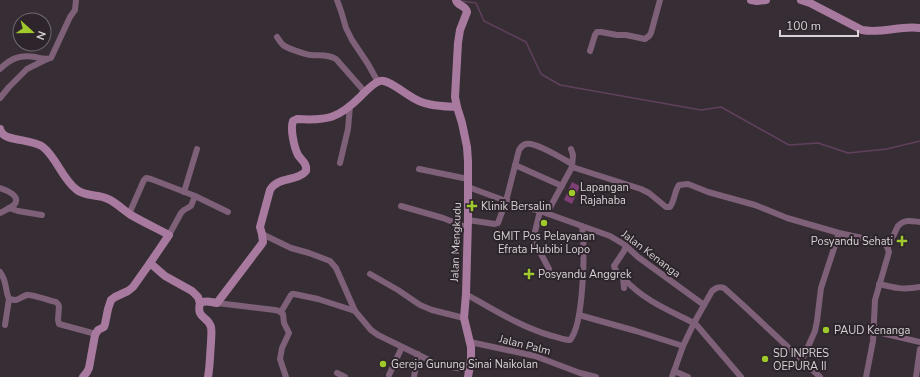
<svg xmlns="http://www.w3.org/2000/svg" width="920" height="377" font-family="'Nunito Sans',sans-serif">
<rect width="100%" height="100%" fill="#372e35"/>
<polygon fill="#7e3f74" points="572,182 580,186 572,204 564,200"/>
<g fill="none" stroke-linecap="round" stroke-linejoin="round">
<polyline stroke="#61405d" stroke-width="1.5" points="461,1 476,3 484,21 526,42 541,74 560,85 701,110 721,107 789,145 818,143 848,153 887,149 920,141"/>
<g stroke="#7e6078" stroke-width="6">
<polyline points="337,0 341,11 346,28 352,40 368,64 378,82"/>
<path d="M277,37C279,40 281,43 283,45C287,48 306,55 311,55C321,56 327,54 336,59L365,92"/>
<polyline points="590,51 595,35 597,32 601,32 617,35 626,35 645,39 649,36 651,33 660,0"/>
<path d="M0,69C10,59 20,54 35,57C40,58 45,60 51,58L70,17L75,10L76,0"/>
<polyline points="0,98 9,87 27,69 47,59"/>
<polyline points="340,163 348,129 350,106"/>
<polyline points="515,165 562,186"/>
<path d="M572,167L641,189L649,193L666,207H670C675,200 674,192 679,185L688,184L708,192L755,205L787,218L839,233L881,242C886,244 887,246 889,252L875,300L873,341L866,377"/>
<polyline points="419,169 468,179"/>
<polyline points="468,187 506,201 540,211 610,236 625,245 638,257 704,305"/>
<path d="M0,188C6,190 22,196 14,205C10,208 4,211 0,213"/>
<polyline points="184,192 197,149"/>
<polyline points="195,196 228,212"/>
<polyline points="401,206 443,218 468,228"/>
<polyline points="9,208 18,211 42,215"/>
<polyline points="540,211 534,236 535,244 540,252 549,269"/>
<polyline points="547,213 572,167 573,155 571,149"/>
<polyline points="129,214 144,180 146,178 151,179 195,196 191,206 184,210 181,213 169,235"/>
<path d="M468,220L495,224L498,223L506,201L519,150C521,147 522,145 526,144C536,142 563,159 572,164"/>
<polyline points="262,234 291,248 309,253 330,261 336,268 355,311 371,330 378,335 437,364 462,369 470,369"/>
<path d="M626,246L624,251L614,266C615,271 619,274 623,278C645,301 666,309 694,323"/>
<path d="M888,247L898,226C904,219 911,221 920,222"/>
<path d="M0,272C8,283 4,288 9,299C20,302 19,297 27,295C32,294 50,301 56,302L58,304L59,306L58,320L59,324L96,334"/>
<polyline points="370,274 398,290 420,305 432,310 464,318"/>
<polyline points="623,277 624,288"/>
<path d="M879,284C895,288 903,290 920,287"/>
<path d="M466,294C494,310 521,327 552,336C558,337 564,340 570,340C584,324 585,248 582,226"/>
<polyline points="217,303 275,310 279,311 283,314 284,323 289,333 282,348 280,359 286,377"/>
<polyline points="281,312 291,295 292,294 294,294 318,299 355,311"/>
<polyline points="579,315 636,331 683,346"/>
<polyline points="694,322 741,377"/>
<polyline points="5,325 9,299"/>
<polyline points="873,331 920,342"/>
<polyline points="470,342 535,356 580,373 596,377"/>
<polyline points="802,360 815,331 817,321 821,288 839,233"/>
<polyline points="674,371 688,377"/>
<polyline points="337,373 345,377"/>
<polyline points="389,375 402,347"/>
<polyline points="414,377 418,354"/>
<path d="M672,377L683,346L694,323L712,291C716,288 719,286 724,288L744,306L820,377"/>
<polyline points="916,377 920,349"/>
</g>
<g stroke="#a97a9f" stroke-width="8">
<path d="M456,0C457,6 466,5 467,12L460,30L458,43L455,97L457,107"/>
<polyline points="751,0 757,1 766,0"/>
<path d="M801,0L810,3L862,30C881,34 901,25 920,28"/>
<path d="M0,129C0,130 2,133 3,134C9,141 33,139 43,147C57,158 62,179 77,190C86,197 99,194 108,199C117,203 123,210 131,215C143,222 156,228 169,235L150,263L133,287L128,291L115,297L111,300L108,309L105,324L104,327L98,330L95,335L89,368L87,372L83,377"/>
<polyline points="150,263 165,276 192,291 198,297 200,303"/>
<path d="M208,377C210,366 210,354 211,343C211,338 212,332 211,327C208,316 196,319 200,303C206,300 210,302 217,303L261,245L263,242L262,234L260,227L270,190C278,176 297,182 306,171C307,163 302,161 298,155C294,147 290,128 293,121L297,119C328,121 339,118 361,96C366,91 373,83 380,81C387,79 403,92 410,96C424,106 440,106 457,107L462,123L467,147L468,161V220L466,294L464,318L471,347V359L468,377"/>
</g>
</g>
<g fill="#a0c92b" stroke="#2d252b" stroke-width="1.5">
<circle cx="572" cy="193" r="4"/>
<path d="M470 200h4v4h4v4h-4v4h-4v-4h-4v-4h4z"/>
<circle cx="544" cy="223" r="4"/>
<path d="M900 235h4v4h4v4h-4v4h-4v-4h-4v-4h4z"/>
<path d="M527 268h4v4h4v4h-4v4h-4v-4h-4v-4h4z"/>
<circle cx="826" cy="330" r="4"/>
<circle cx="765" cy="359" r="4"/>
<circle cx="383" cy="364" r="4"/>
</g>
<g text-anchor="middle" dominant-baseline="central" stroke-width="4" stroke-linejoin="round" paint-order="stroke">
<g font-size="11" fill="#d8d2d6" stroke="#2d252b" text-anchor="start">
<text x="580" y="187">Lapangan<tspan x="580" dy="13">Rajahaba</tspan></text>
<text x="481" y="206">Klinik Bersalin</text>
<text x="544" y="236" text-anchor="middle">GMIT Pos Pelayanan<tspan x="544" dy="13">Efrata Hubibi Lopo</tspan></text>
<text x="893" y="241" text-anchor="end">Posyandu Sehati</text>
<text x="538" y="274">Posyandu Anggrek</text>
<text x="834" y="330">PAUD Kenanga</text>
<text x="773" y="353">SD INPRES<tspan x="773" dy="13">OEPURA II</tspan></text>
<text x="391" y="364">Gereja Gunung Sinai Naikolan</text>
</g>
<g font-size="11" fill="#d8d2d6" stroke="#2d252b">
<text transform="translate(456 242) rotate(-88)">Jalan Mengkudu</text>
<text transform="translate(651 254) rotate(37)">Jalan Kenanga</text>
<text transform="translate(525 345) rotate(14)">Jalan Palm</text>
</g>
</g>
<g transform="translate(32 32) rotate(111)"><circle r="19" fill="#2d252b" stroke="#716a6f"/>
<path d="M0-3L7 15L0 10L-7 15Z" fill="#a0c92b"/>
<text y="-6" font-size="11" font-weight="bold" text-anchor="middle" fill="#d8d2d6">N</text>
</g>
<path d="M780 30v6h78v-6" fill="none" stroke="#d8d2d6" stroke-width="2"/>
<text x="786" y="30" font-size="12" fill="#d8d2d6" stroke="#2d252b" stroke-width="3" paint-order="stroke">100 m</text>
</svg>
